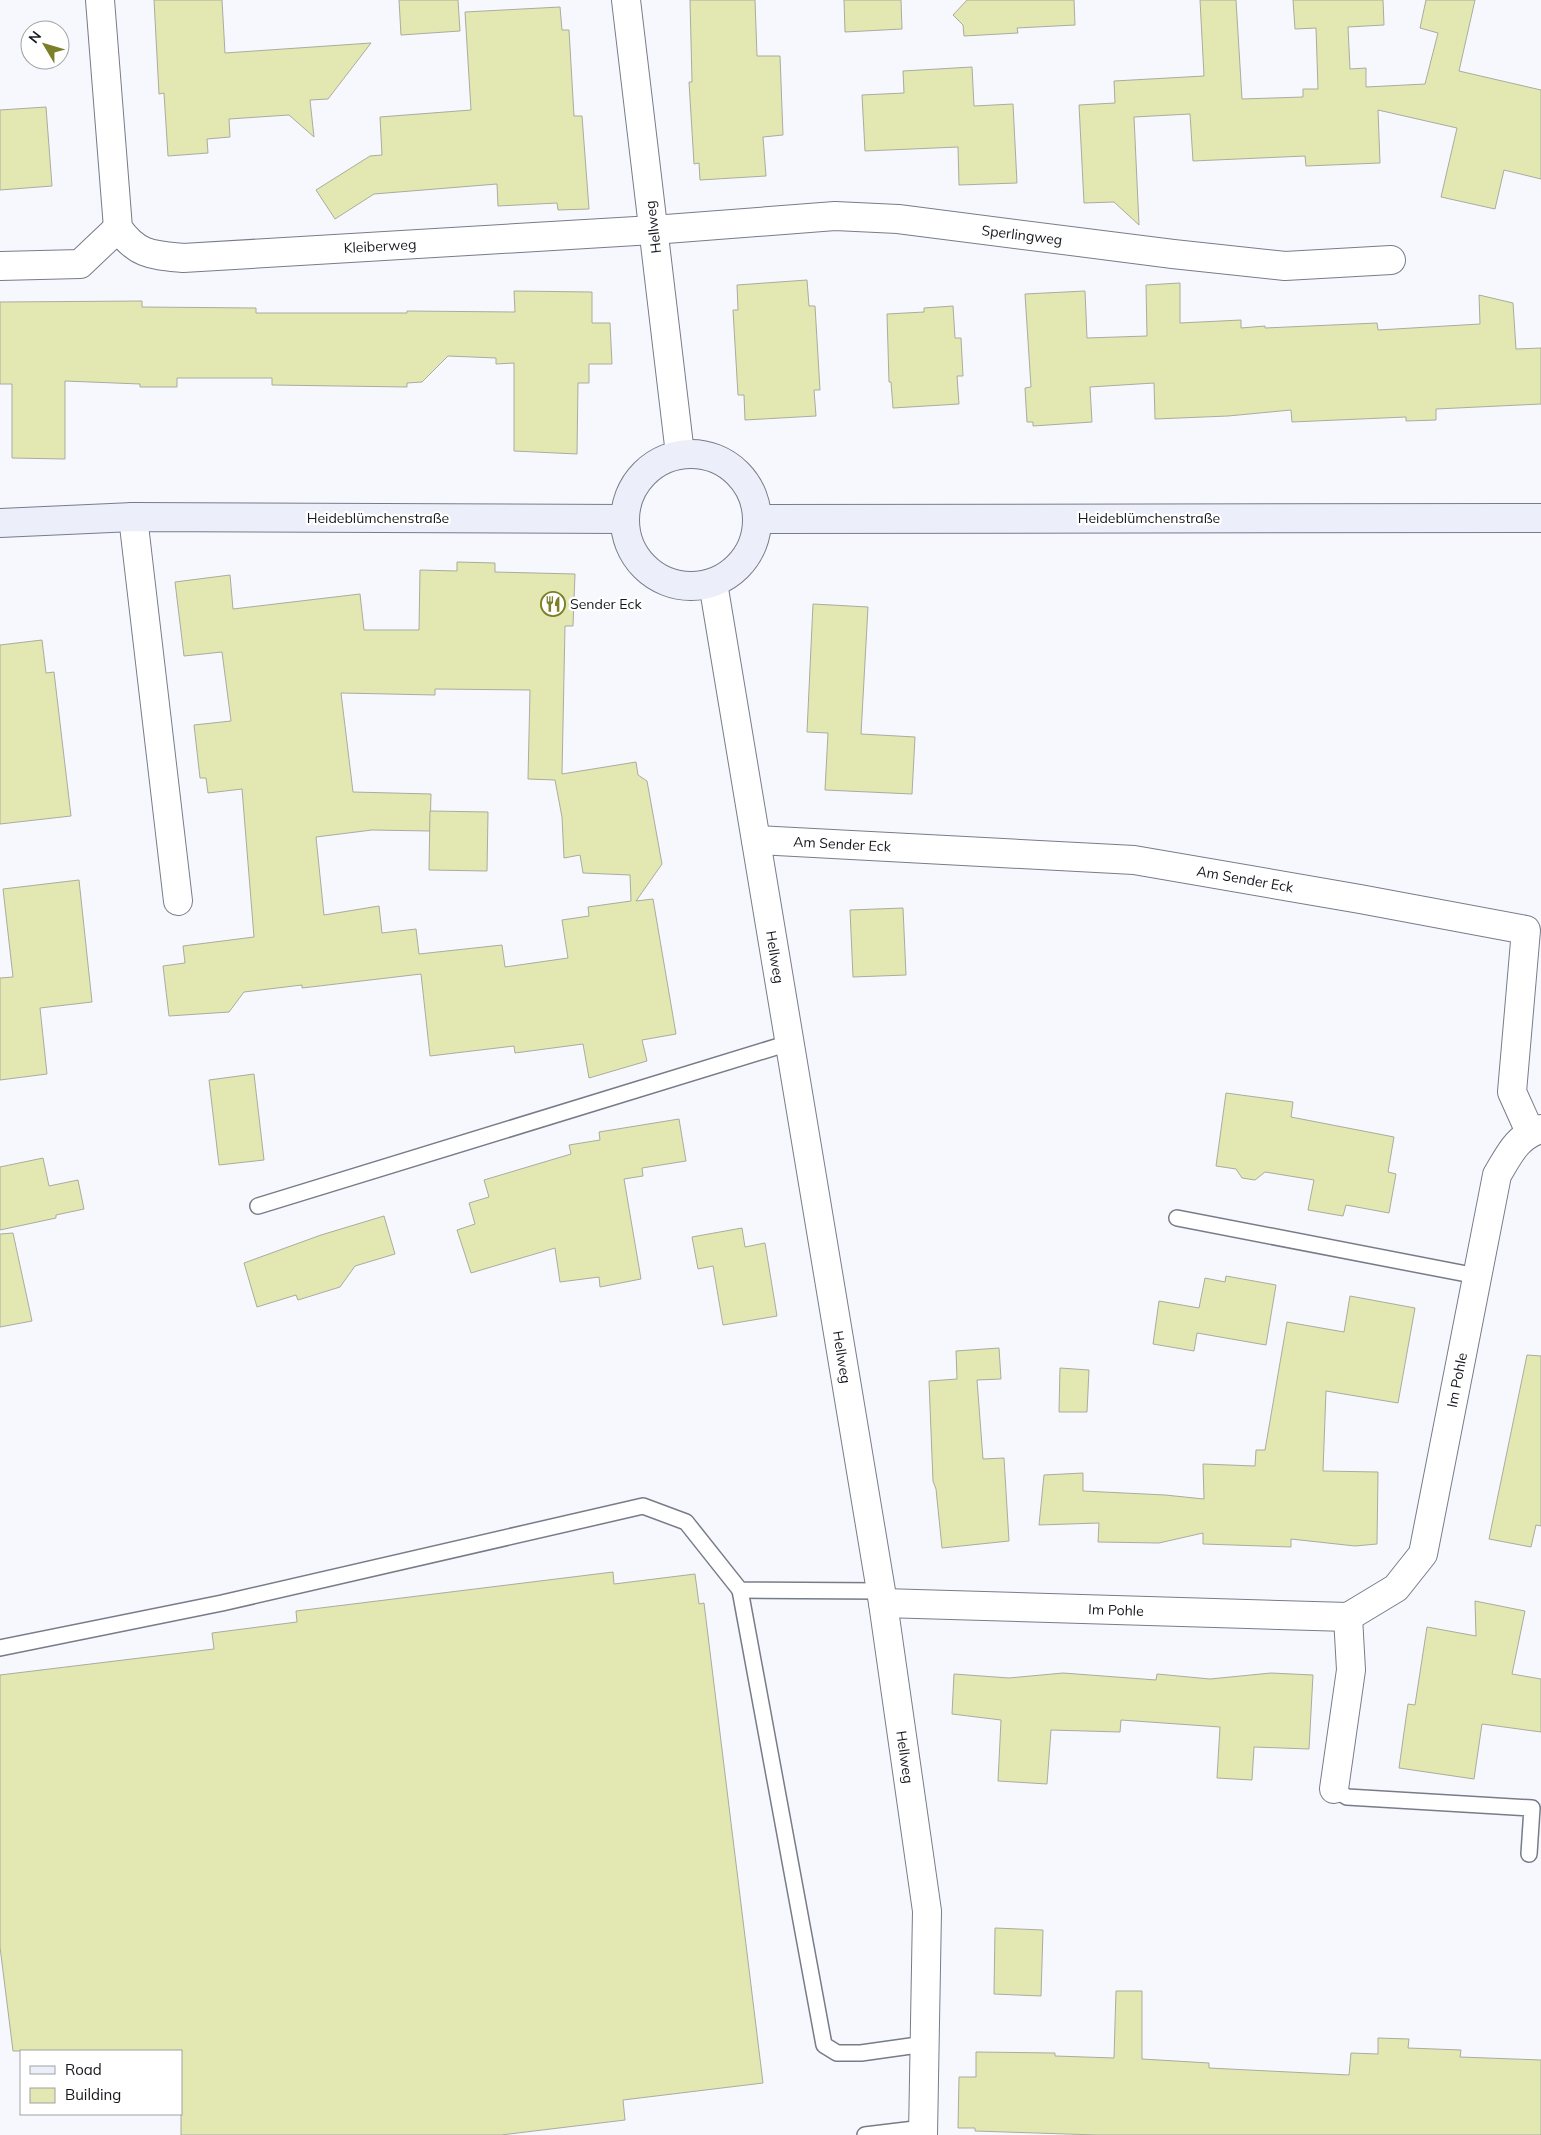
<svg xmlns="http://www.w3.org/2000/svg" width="1541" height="2135" font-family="Mulish,sans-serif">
<rect width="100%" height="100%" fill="#f6f8fe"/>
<g fill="#e3e7b1" stroke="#abac9e" fill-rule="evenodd">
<polygon points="154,0 222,0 225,53 371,43 328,99 310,100 314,137 289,115 229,119 230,137 207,139 208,153 168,156 164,93 159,94"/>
<polygon points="399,0 458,0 460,31 401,35"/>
<polygon points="690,0 755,0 757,56 780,56 783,135 763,137 766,176 700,180 699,163 694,164 689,82 692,82"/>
<polygon points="844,0 901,0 902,29 845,32"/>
<polygon points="967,0 1074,0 1075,25 1017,28 1018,33 964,36 963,25 953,15"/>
<polygon points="1200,0 1236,0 1242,99 1303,97 1303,89 1318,89 1316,28 1295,29 1293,0 1383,0 1384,25 1348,27 1350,69 1366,68 1366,87 1425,84 1438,33 1420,28 1426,0 1475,0 1459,71 1541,90 1541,179 1504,170 1495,209 1441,197 1457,128 1378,110 1380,163 1306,166 1305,156 1193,161 1190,114 1134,117 1139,225 1114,202 1084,203 1079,105 1115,103 1114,81 1204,76"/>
<polygon points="560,7 562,30 569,30 574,116 582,116 589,209 558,210 557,203 498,206 497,184 374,194 335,219 316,190 370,156 382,155 380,117 471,110 465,12"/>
<polygon points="972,67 974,106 1013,104 1017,183 959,185 958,147 865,151 862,95 904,93 903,71"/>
<polygon points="46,107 52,186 0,190 0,110"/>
<polygon points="807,280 809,306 815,306 820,390 814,390 816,416 745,420 744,395 738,395 733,310 738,310 737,285"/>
<polygon points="1180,283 1180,323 1241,320 1241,328 1265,326 1265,328 1377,323 1378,330 1480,324 1479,295 1513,303 1516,349 1541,348 1541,404 1436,409 1436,420 1406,421 1406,417 1292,422 1291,410 1228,416 1155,419 1154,383 1090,387 1092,422 1033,426 1033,422 1027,422 1025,388 1031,387 1025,294 1085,291 1087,338 1147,336 1146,285"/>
<polygon points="514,291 592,292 592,323 610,323 612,364 589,364 589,383 578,383 577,454 514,451 514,363 496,364 496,358 448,356 422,382 407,383 407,387 272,385 272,378 177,378 177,387 140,387 140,384 65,381 65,459 12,458 12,384 0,384 0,302 142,301 142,307 256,308 256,313 407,313 407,311 515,312"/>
<polygon points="953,306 955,338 961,338 963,376 957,376 959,404 893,408 891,382 889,382 887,314 924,312 924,308"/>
<path d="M457,562L495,563V572L575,574L573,626H565L562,774L636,762L638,775L647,781L662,864L636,901L653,899L676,1034L642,1040L647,1061L589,1078L583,1044L515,1053L514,1046L430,1056L421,974L302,988V985L244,992L229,1012L169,1016L163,966L185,963L183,946L254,937L242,789L208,793L206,778H200L194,725L231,721L222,652L184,656L175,582L230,575L233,609L360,594L364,630H419L420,570L457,571ZM435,689L530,690L528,779L555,780L562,817L564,858L580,855L583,873L630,875L631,901L588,907L589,916L562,920L568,958L505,967L502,945L419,954L416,929L382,933L379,906L324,915L316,837L372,830L430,831L431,794L353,792L341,693L435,695Z"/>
<polygon points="813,604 868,607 861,734 915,737 912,794 825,790 828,733 807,732"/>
<polygon points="42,640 46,673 54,672 71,816 0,824 0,645"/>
<polygon points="430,811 488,812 487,871 429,870"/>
<polygon points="79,880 92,1002 40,1008 47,1074 0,1080 0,978 13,977 3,889"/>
<polygon points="903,908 906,975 853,977 850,910"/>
<polygon points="254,1074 264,1160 219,1165 209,1080"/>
<polygon points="1226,1093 1293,1102 1291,1117 1394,1137 1388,1172 1396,1174 1389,1213 1346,1205 1343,1216 1308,1210 1314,1180 1265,1172 1255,1180 1242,1178 1236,1169 1216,1166"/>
<polygon points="679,1119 686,1161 642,1168 643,1176 624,1179 641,1279 600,1287 599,1277 560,1282 555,1248 471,1273 457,1230 475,1224 469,1203 489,1197 484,1180 571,1154 569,1145 600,1140 599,1132"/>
<polygon points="43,1158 49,1186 78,1180 84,1209 56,1215 56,1218 0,1230 0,1167"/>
<polygon points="384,1216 395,1254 355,1266 340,1287 298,1300 296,1295 257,1307 244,1263 321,1235"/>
<polygon points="742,1228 745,1247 765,1243 777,1316 723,1325 713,1266 698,1269 692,1237"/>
<polygon points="13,1233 32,1321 0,1327 0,1234"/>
<polygon points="1226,1276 1276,1285 1266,1345 1197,1333 1194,1351 1153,1344 1159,1301 1199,1308 1205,1278 1225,1282"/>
<polygon points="1350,1296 1415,1308 1398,1403 1326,1391 1323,1471 1378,1472 1377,1544 1355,1546 1291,1539 1291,1547 1203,1544 1203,1533 1159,1543 1098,1542 1099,1523 1039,1525 1044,1475 1083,1473 1083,1491 1165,1495 1204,1499 1203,1464 1255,1466 1256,1450 1265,1450 1287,1322 1344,1332"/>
<polygon points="999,1348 1001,1379 977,1380 983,1459 1004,1458 1009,1541 942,1548 936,1489 933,1481 929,1381 957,1379 956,1351"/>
<polygon points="1527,1355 1541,1356 1541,1526 1536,1525 1531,1547 1489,1539"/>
<polygon points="1060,1368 1089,1370 1087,1412 1059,1412"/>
<polygon points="613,1572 614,1584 695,1574 699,1604 704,1603 763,2083 623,2100 625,2120 501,2135 181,2135 181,2051 13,2051 0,1947 0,1675 214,1649 212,1633 297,1622 296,1611"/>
<polygon points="1475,1601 1525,1611 1512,1674 1541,1679 1541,1732 1482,1724 1474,1779 1399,1768 1408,1704 1415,1705 1427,1627 1476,1636"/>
<polygon points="1063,1673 1156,1680 1157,1674 1210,1679 1271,1673 1313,1675 1309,1749 1254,1747 1252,1780 1217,1778 1220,1727 1121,1720 1120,1732 1051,1730 1047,1784 998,1781 1001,1720 952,1714 954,1674 1009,1678"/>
<polygon points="995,1928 1043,1930 1041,1996 994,1994"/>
<polygon points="1116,1991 1142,1991 1142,2059 1209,2063 1209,2068 1349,2075 1351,2053 1378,2054 1378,2038 1409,2039 1408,2048 1461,2050 1460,2057 1541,2060 1541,2135 1097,2135 975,2131 975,2128 958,2128 959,2077 976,2077 976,2052 1055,2053 1055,2056 1114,2058"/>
</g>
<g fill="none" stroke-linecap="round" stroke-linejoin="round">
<defs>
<g id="lane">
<polyline points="258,1206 789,1043"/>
<polyline points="1177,1218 1477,1276"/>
<polyline points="740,1590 824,2045 837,2053 861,2053 925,2044"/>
<polyline points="0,1648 222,1603 643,1506 686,1522 740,1590 881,1591"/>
<polyline points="1334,1789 1347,1797 1532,1808 1529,1854"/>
<polyline points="865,2135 923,2128"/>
</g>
<g id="street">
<path d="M100,0L118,228C137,255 152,255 183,258L653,230L835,216L898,219L1173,254L1285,266L1391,260"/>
<polyline points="626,0 680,454"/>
<polyline points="0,266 80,264 118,228"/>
<polyline points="133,517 178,901"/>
<polyline points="713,583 883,1603 927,1911 923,2135"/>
<polyline points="756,840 1134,860 1360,899 1526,930 1512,1092 1530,1132"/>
<path d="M883,1603L1348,1617L1396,1588L1423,1554L1497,1175C1509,1155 1517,1136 1541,1129"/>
<polyline points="1334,1789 1351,1670 1348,1617"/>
</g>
<g id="secondary">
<circle cx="691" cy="520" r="66"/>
<polyline points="758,519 1541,518"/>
<polyline points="0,523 133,517 624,519"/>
</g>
</defs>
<use href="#lane" stroke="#777c89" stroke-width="18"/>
<use href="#street" stroke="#777c89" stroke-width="30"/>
<use href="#secondary" stroke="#777c89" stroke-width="30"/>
<use href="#lane" stroke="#fff" stroke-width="15"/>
<use href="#street" stroke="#fff" stroke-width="28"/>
<use href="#secondary" stroke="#eceffa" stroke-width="28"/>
</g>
<defs>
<symbol id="restaurant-ring" viewBox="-11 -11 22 22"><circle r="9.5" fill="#fff" stroke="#7c7f28" stroke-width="1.5"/><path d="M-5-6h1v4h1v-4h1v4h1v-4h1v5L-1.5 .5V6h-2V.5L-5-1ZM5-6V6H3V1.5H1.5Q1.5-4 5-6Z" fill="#7c7f28"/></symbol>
</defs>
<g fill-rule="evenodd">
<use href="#restaurant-ring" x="539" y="590" width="28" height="28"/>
</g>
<g text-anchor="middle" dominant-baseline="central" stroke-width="4.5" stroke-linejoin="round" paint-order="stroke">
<g font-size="14" fill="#15171c" stroke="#fff">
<text transform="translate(653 227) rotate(-97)">Hellweg</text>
<text transform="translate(1022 235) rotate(7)">Sperlingweg</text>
<text transform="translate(380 246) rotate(-3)">Kleiberweg</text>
<text x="378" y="518">Heideblümchenstraße</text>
<text x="1149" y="518">Heideblümchenstraße</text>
<text transform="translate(842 844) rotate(3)">Am Sender Eck</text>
<text transform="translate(1245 879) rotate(10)">Am Sender Eck</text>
<text transform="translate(775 957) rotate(81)">Hellweg</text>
<text transform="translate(842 1357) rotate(81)">Hellweg</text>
<text transform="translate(1457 1380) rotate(-79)">Im Pohle</text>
<text transform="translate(1116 1610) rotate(2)">Im Pohle</text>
<text transform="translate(905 1757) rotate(82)">Hellweg</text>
</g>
<g font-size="14" fill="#15171c" stroke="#fff" text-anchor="start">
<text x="570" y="604">Sender Eck</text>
</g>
</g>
<rect x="20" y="2050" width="162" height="65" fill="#ffffff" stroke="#a1a2a4"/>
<rect x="30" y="2066" width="25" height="8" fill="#eceffa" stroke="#a1a2a4"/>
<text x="65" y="2075" font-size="15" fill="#15171c">Road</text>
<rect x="30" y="2088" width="25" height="15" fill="#e3e7b1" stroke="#a1a2a4"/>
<text x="65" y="2100" font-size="15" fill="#15171c">Building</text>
<g transform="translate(45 45) rotate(308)"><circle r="24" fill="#ffffff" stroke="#a1a2a4"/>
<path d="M0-4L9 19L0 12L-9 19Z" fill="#7c7f28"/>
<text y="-8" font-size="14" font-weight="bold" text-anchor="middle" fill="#15171c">N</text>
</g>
</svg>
